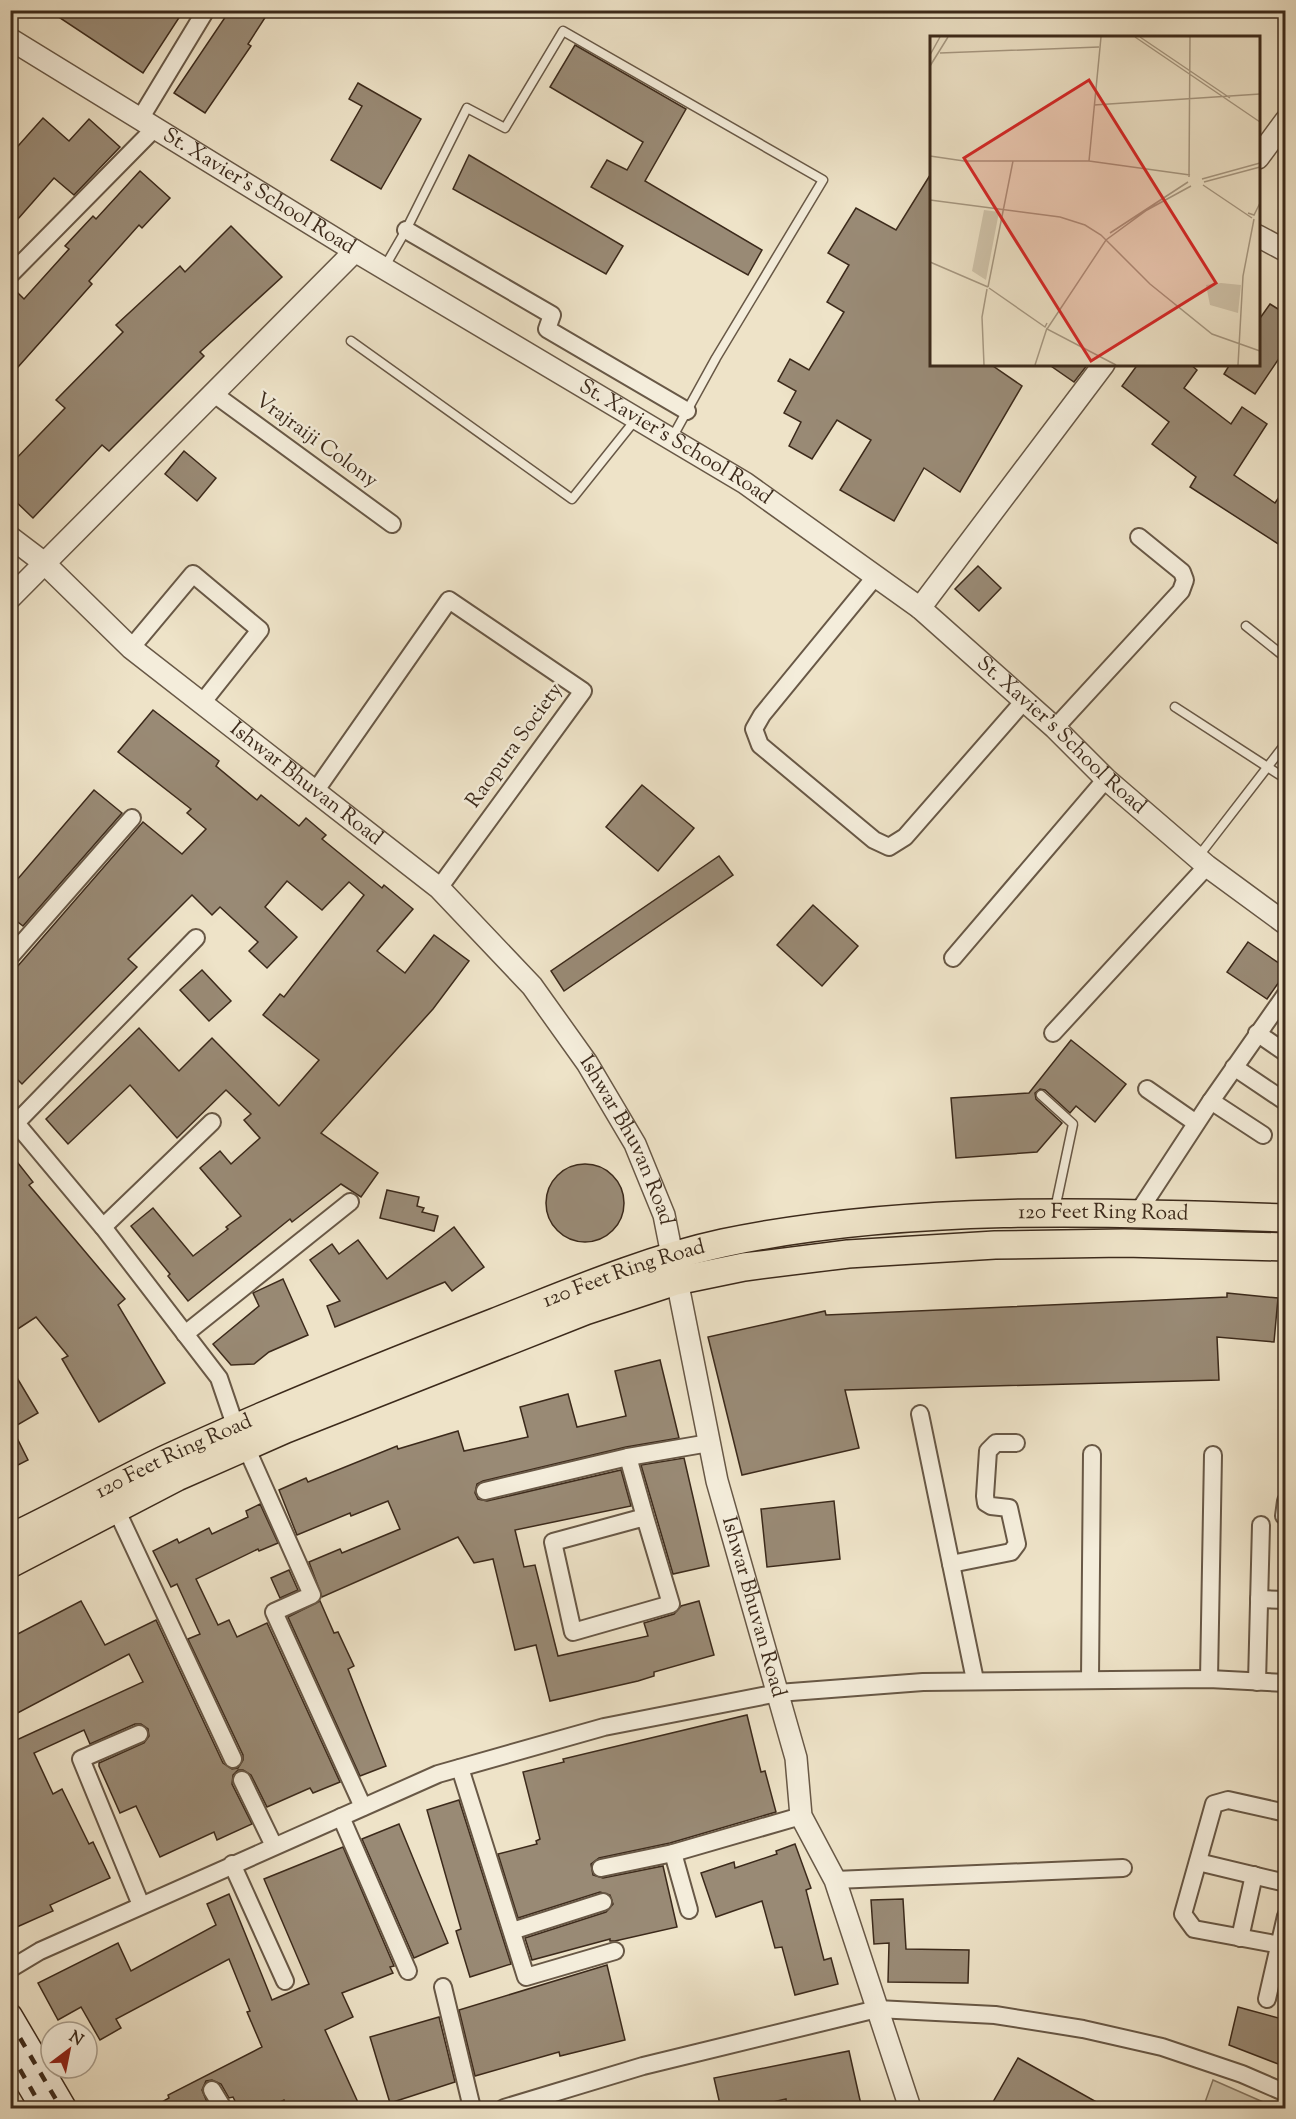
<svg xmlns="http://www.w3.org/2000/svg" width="1296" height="2119" font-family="'Sorts Mill Goudy',serif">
<rect width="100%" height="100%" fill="#eee3c8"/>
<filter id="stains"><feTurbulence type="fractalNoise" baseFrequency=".00333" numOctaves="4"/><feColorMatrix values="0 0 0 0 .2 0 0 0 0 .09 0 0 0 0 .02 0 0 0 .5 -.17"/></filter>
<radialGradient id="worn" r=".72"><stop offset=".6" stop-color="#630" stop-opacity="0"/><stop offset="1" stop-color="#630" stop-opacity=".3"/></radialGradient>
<polygon fill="#d0c4ab" stroke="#867763" stroke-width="1.5" points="1213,2080 1277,2108 1203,2108"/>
<g fill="#998a75" stroke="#3c2a1b" stroke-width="1.5">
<polygon points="48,10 184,10 143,73"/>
<polygon points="230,10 270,10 248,44 251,46 205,113 174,93"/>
<polygon points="575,45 686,109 645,181 762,250 748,275 591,187 607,160 627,170 643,142 550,87"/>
<polygon points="358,83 421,119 381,189 331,160 362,106 349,99"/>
<polygon points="43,118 69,141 89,119 120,147 74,195 54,178 10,228 10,155"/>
<polygon points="469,155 623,246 606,274 453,189"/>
<polygon points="140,171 170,198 142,228 139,225 89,281 92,284 10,376 10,302 18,293 24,299 69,249 65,246 93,216 96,219"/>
<polygon points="932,172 932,364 990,364 1022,386 960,492 924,468 894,521 840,490 871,440 837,420 812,459 789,446 801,422 784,413 796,391 778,381 790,359 809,370 844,312 827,302 849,265 828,253 856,208 896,230"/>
<polygon points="231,226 282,277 200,352 204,356 109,451 102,445 33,518 10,496 10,465 65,408 56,400 123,332 116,325 180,266 185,272"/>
<polygon points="1270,304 1286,314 1286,348 1255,394 1224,374 1230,364 1258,364 1258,321"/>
<polygon points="1048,364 1088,364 1074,382"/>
<polygon points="1138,364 1190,364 1197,370 1184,388 1231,424 1242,407 1267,424 1234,475 1275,503 1286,487 1286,549 1190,487 1196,477 1152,444 1169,422 1122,386"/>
<polygon points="184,451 216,478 197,501 165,474"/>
<polygon points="978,566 1001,588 979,611 955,589"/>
<polygon points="153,710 219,761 216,766 257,800 261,795 299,826 306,818 326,835 322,839 382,888 384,885 413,909 377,951 405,973 434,935 469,961 433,1009 321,1133 378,1173 361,1197 341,1184 292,1222 290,1219 188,1301 168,1276 170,1274 131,1226 153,1208 193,1256 228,1229 226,1227 241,1216 200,1168 220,1151 231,1164 260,1138 244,1120 251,1114 226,1090 177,1138 130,1085 68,1144 46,1119 139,1028 179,1071 212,1038 279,1106 319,1060 263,1015 280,994 284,997 364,895 349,882 322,910 287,881 265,907 297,937 267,968 249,951 258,942 220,907 212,915 192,895 128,959 137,967 22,1084 10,1072 10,975 143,822 182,854 206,829 187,813 191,809 118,752"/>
<polygon points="642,785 694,828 658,871 606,827"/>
<polygon points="94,790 122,813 23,926 10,916 10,888"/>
<polygon points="719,856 733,875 564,991 551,971"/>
<polygon points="813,905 858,946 822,986 777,945"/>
<polygon points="1248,942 1286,968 1286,972 1267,999 1227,972"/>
<polygon points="202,970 231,1001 209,1021 180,990"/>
<polygon points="1071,1040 1126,1084 1095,1122 1076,1106 1070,1113 1045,1090 1040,1089 1035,1093 1036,1099 1062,1123 1037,1152 956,1158 951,1098 1029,1093"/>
<polygon points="10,1153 33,1182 29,1185 125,1299 118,1305 165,1383 99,1422 62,1359 68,1356 36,1317 10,1334"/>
<circle cx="585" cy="1203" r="39"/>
<polygon points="387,1190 419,1197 417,1206 424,1208 422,1212 438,1216 434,1231 380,1218"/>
<polygon points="454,1227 484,1267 452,1291 445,1282 335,1327 327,1306 340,1301 310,1260 332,1244 339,1254 358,1240 387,1279"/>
<polygon points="283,1279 308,1335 269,1352 254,1364 231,1365 213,1344 259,1306 253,1293"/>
<polygon points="1227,1293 1278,1298 1274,1342 1217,1337 1219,1380 845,1390 859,1448 742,1475 708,1337 825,1311 826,1315 1227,1297"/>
<polygon points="660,1360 679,1438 626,1447 483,1481 477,1484 475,1493 478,1499 487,1501 621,1470 631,1506 515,1530 524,1567 535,1565 558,1656 648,1636 644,1623 674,1614 681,1606 699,1601 714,1655 654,1672 654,1676 638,1681 550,1701 536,1645 515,1650 493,1559 474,1563 458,1537 322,1597 309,1562 340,1549 342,1553 400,1529 388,1501 351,1516 350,1513 297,1535 279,1490 306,1478 308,1482 397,1446 398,1449 458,1431 464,1451 528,1437 520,1407 568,1394 577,1427 626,1416 615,1371"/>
<polygon points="10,1366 38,1413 12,1428 28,1460 10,1469"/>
<polygon points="684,1458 709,1566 673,1574 641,1465"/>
<polygon points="834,1501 840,1559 767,1567 761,1509"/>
<polygon points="260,1504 278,1543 259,1551 258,1549 196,1579 218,1625 229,1620 237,1637 267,1623 340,1782 313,1793 310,1788 267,1807 251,1775 243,1770 238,1770 233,1775 232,1784 252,1824 217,1840 214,1832 160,1857 136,1806 120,1813 99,1766 99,1763 144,1743 149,1736 148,1729 141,1724 135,1724 90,1744 84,1730 34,1753 53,1794 62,1789 89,1844 93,1842 110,1878 50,1905 53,1911 10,1930 10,1743 143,1682 129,1654 10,1717 10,1638 81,1601 105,1645 156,1620 223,1763 232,1769 238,1768 243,1760 243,1755 188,1639 200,1634 177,1584 171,1587 153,1551 177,1539 179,1543 209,1528 212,1534 248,1517 246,1511"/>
<polygon points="289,1570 298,1590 280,1598 271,1578"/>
<polygon points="320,1601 334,1633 338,1632 354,1666 348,1669 386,1766 360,1776 288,1617"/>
<polygon points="747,1715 761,1772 765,1771 776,1812 670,1843 599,1858 591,1864 593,1875 603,1878 663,1866 677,1927 615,1941 610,1941 610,1939 532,1960 525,1938 606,1912 613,1904 610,1895 600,1892 518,1918 498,1854 537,1844 536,1841 540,1839 523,1772 564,1762 563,1759"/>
<polygon points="459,1800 511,1964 470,1977 456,1931 461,1929 427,1810"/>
<polygon points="399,1824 448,1943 414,1958 362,1839"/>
<polygon points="795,1844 811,1888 806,1890 824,1960 831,1958 838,1984 795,1995 782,1947 775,1948 762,1901 716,1917 701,1873 734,1862 735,1868 777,1854 776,1851"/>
<polygon points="343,1847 394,1966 390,1967 393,1973 342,1993 353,2017 325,2030 361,2109 288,2109 284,2100 266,2109 239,2109 233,2097 229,2098 221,2084 212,2080 206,2081 202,2090 210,2109 150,2109 169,2098 168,2095 262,2047 247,2012 250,2011 229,1959 116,2019 121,2028 100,2040 81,2007 58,2020 38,1983 118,1943 131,1971 216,1925 207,1904 229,1894 272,2000 309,1984 264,1879"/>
<polygon points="903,1899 906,1949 969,1950 968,1983 888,1982 889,1943 874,1944 871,1900"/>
<polygon points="607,1965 625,2040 560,2056 559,2052 475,2076 459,2010"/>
<polygon points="1238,2007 1286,2020 1286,2067 1229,2045"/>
<polygon points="439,2017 455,2082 390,2103 370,2037"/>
<polygon points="849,2051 862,2109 787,2109 786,2099 743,2109 721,2109 714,2078"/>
<polygon points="1018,2058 1109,2109 989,2109"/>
</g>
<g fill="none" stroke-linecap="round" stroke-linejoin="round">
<defs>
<g id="service">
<polyline points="384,268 406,230 467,108 505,128 563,31 823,180 716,358 672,438"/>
<polyline points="351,341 572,499 636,419"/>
<polyline points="1246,626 1286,658"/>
<polyline points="1175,707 1286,779"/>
<polyline points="1198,857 1286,743"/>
<polyline points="1041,1095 1073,1124 1055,1209"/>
</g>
<g id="minor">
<polyline points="140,119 206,10"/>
<polyline points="406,230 552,315 547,329 687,411"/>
<polyline points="10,275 155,128"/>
<polyline points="214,394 392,524"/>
<polyline points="875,577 762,715 754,729 760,745 874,840 889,847 905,837 1023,702"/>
<polyline points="131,648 193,574 260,630 202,703"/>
<polyline points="1055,728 1181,591 1185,580 1182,572 1139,537"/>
<polyline points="314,793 449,600 583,691 439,888"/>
<polyline points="10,957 132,818"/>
<polyline points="953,958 1106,779"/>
<polyline points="1053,1033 1207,866"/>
<polyline points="1257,1033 1286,1053"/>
<polyline points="1234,1067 1286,1102"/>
<polyline points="1147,1089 1196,1123"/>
<polyline points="1211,1101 1263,1135"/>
<polyline points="10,1116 103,1227 219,1378 236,1428"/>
<polyline points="16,1123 196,938"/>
<polyline points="1137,1214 1211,1101 1286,994"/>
<polyline points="103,1227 212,1122"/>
<polyline points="185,1334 350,1202"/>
<polyline points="920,1414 975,1680"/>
<polyline points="246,1447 312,1595 274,1612 363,1807"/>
<polyline points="485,1491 628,1457"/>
<polyline points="116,1509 233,1759"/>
<polyline points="1284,1516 1286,1501"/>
<polyline points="645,1517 671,1604 573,1632 553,1542 645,1517 628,1457 709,1443"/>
<polyline points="951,1564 1011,1552 1017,1544 1009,1508 991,1506 986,1503 985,1496 988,1451 996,1443 1016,1443"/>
<polyline points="1259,1599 1286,1600"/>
<polyline points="1090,1679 1092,1454"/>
<polyline points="1209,1679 1213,1455"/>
<polyline points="1257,1682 1261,1525"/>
<polyline points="139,1734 81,1759 141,1905"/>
<polyline points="460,1768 526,1977 615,1951"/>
<polyline points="242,1780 274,1846"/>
<polyline points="1286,1813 1228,1800 1214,1804 1183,1914 1194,1929 1286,1946"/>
<polyline points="341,1817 408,1971"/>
<polyline points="673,1853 689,1910"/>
<polyline points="1198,1862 1286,1883"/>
<polyline points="232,1864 285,1981"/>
<polyline points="601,1868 673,1853 801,1816"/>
<polyline points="835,1880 1123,1868"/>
<polyline points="512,1931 603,1902"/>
<polyline points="1240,1938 1254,1875"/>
<polyline points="10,1969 40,1951 438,1774 604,1727 778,1693 923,1682 1209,1679 1286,1683"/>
<polyline points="443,1987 472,2108"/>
<polyline points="1267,1999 1286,1916"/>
<polyline points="212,2090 223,2108"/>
<polyline points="504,2108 643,2066 877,2009 995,2015 1083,2029 1162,2047 1242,2074 1286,2093"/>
</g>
<g id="tertiary">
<path id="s1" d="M10,39L355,251L745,483L920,608L1055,728L1106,779L1207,866L1286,924"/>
<polyline points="1258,158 1286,120"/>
<polyline points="1258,236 1286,251"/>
<path id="s2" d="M10,537L43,562L131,648L439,888L532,986L587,1063L635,1144L664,1215L717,1481L796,1758L801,1816L835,1880L910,2108"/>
<polyline points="10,598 355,251"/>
<polyline points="920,608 1104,364"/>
</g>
<g id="secondary">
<polyline points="10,2016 64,2108"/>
<polyline points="10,2053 43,2108"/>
</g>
<g id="primary">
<path id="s3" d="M10,1538C63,1513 114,1484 166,1459C274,1409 384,1365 495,1322C569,1293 645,1260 723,1243C903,1205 1103,1211 1286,1218"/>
<polyline points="10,1564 177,1477 286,1429 585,1311 676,1281 744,1267 848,1254 995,1245 1124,1243 1286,1247"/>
</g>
</defs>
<use href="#service" stroke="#685846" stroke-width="11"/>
<use href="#minor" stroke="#685846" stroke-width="20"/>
<use href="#tertiary" stroke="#685846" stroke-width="24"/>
<use href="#secondary" stroke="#3c2a1b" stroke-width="27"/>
<use href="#primary" stroke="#3c2a1b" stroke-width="30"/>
<use href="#service" stroke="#f4eddb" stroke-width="8"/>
<use href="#minor" stroke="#f4eddb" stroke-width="16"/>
<use href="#tertiary" stroke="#f4eddb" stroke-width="21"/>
<use href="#secondary" stroke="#f4eddb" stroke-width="24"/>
<use href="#primary" stroke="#eee3c8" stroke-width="27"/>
<g stroke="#3c2a1b" stroke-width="4.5" stroke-dasharray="10 10" stroke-linecap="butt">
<polyline points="10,2021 61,2108"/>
<polyline points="10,2052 42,2108"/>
</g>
</g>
<g text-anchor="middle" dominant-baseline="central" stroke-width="5" stroke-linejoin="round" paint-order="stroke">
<g font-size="21" fill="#3c2a1b" stroke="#f4eddb">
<text stroke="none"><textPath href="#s1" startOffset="292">St. Xavier's School Road</textPath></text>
<text transform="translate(316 441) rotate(36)">Vrajraiji Colony</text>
<text stroke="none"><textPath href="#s1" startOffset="778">St. Xavier's School Road</textPath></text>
<text stroke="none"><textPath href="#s1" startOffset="1264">St. Xavier's School Road</textPath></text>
<text transform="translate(515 746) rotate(-54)">Raopura Society</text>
<text stroke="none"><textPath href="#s2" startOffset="386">Ishwar Bhuvan Road</textPath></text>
<text stroke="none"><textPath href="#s2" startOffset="872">Ishwar Bhuvan Road</textPath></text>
<text stroke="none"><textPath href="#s3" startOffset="1155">120 Feet Ring Road</textPath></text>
<text stroke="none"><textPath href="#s3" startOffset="669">120 Feet Ring Road</textPath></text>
<text stroke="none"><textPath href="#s3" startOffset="183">120 Feet Ring Road</textPath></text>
<text stroke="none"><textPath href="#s2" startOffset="1358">Ishwar Bhuvan Road</textPath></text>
</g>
</g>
<g transform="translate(930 36)">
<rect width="330" height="330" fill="#eee3c8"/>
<path d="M54,174L69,176L56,244L42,235ZM291,247L311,249L308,277L280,269L276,249Z" fill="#d0c4ab"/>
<path fill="none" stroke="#a79983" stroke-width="1.5" d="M205,1L330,86M210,1L300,62M10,17L169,11M0,19L10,1M0,30L18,1M164,69L330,58M0,120L34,125H159L260,139M159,125L171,1M259,141L260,1M272,143L330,127M274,146L330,131M273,149L322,182M0,164L130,181L155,189L171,199L220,248L282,298L330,315M318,177L324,179L330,167M180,197L258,146M0,226L58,251M58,251L83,125M59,252L115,291L117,287M54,329L52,281L57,253M105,329L117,292M186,329L117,293L176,204L217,174L261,150M308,329L313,240L324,183"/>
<path fill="#d62828" fill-opacity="0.15" stroke="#d62828" stroke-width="3" d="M159,44L286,247L161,325L34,122Z"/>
<rect width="330" height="330" fill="none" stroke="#3c2a1b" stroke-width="3"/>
</g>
<rect width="1296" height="2119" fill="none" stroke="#eee3c8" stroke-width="36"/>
<rect x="12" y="12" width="1272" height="2095" fill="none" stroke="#3c2a1b" stroke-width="3"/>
<rect x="18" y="18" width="1260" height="2083" fill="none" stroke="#3c2a1b" stroke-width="1.5"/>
<g transform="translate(69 2050) rotate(32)"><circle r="28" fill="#f4eddb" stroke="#aa9f8e" stroke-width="1.5"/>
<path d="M0-4.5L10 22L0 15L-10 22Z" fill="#8f2418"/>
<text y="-9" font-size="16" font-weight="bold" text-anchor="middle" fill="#3c2a1b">N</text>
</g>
<rect width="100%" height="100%" filter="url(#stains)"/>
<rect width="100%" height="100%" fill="url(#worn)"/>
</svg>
